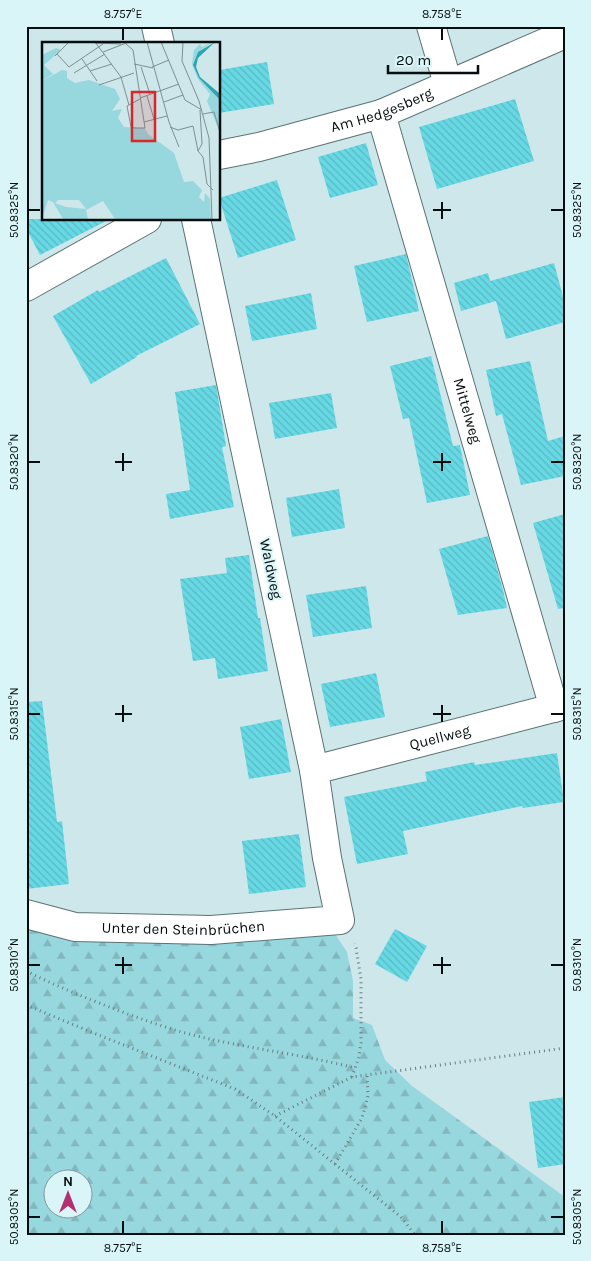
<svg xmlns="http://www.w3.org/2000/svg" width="591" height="1261" font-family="Karla,sans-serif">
<defs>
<pattern id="forest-firs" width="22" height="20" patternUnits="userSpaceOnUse" patternTransform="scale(1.25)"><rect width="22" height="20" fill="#97d7de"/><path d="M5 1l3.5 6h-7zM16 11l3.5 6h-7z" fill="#81b7bd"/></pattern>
<pattern id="building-back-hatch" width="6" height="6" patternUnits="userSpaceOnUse" patternTransform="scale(1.25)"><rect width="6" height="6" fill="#67d9e4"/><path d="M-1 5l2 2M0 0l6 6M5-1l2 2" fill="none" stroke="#58b9c2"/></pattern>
</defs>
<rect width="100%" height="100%" fill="#cde7ea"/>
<path fill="url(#forest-firs)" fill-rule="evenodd" d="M26,922L335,934L347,952L353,981V1018L372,1025L385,1060L412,1086L565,1197V1235H26ZM52,1178H82V1208H52Z"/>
<g fill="url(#building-back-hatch)">
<polygon points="267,62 274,104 219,113 219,70"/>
<polygon points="515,99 534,161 437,189 419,127"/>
<polygon points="366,143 378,185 330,198 318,157"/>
<polygon points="277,180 296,240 238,258 219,198"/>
<polygon points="26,219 110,219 40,255 26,228"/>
<polygon points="406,254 419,311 367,322 354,266"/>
<polygon points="166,258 200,324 136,356 137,357 91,384 53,316 98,290 99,292"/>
<polygon points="554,263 565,304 565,322 506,339 496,301 461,311 454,283 488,273 491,285 490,281"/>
<polygon points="311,293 317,329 252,341 245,306"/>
<polygon points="431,356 453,446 460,445 470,495 427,503 409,418 403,419 390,366"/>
<polygon points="530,361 548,441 565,436 565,476 521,485 502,414 496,416 486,370"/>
<polygon points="216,385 226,446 222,447 234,507 170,519 166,494 190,490 175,392"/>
<polygon points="331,393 337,428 275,439 269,403"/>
<polygon points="339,489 345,528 292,537 286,498"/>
<polygon points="565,514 565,608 558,609 533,523"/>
<polygon points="488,536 503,590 507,608 458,615 439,549"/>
<polygon points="249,555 258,618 260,618 268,671 218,679 215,658 193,661 180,579 227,573 225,558"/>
<polygon points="366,586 372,628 313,637 306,595"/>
<polygon points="376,673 385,717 330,727 321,684"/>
<polygon points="42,701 57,822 62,821 69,884 26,889 26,702"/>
<polygon points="281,719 291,772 249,779 240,727"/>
<polygon points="557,753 564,802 523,808 522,806 403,831 408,854 357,864 344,797 427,781 425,772 474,762 475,765"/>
<polygon points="299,834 306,887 249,894 242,841"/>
<polygon points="395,929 427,946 407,982 375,964"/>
<polygon points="565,1097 565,1164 538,1168 529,1102"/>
</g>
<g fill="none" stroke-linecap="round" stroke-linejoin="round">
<defs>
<g id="minor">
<polyline points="156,26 160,44"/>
<polyline points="431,26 448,84"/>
<path id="s1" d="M381,114L554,708"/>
<path id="s2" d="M219,155L259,147L381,114L565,34"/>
<polyline points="26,287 147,219"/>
<path id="s3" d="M314,770L565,705"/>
<path id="s4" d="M26,914L75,927L211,930L340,920L327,858L314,770L196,219"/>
</g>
</defs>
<use href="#minor" stroke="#5b7375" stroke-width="30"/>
<g stroke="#6b7c7e" stroke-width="3" stroke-dasharray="1 4" stroke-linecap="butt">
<path d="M26,971C58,987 91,1000 125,1013C150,1022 175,1031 201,1037C252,1049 305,1055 355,1068"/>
<polyline points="26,1005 96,1034 235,1089 275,1116 401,1217 415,1235"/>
<polyline points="352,1077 359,1057 361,1043 361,979 356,948 354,944"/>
<polyline points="275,1116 352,1077 565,1048"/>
<polyline points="335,1164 362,1118 368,1096 367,1075"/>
</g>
<use href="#minor" stroke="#fff" stroke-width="28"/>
</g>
<path fill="none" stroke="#050d0e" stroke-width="2" d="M123,28V40M442,28V40M442,202V219M28,210H40M433,210H451M551,210H564M123,453V471M442,453V471M28,462H40M115,462H132M433,462H451M551,462H564M123,705V722M442,705V722M28,714H40M115,714H132M433,714H451M551,714H564M123,957V974M442,957V974M28,965H40M115,965H132M433,965H451M551,965H564M28,1217H40M551,1217H564M123,1221V1234M442,1221V1234"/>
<g text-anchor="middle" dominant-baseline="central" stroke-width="4" stroke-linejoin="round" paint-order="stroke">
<g font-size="15" fill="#050d0e" stroke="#daf5f8">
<text stroke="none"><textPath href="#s2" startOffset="169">Am Hedgesberg</textPath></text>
<text stroke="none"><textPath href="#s1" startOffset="309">Mittelweg</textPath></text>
<text transform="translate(271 569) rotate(78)">Waldweg</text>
<text stroke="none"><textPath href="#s3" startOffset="130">Quellweg</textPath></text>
<text stroke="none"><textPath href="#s4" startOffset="159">Unter den Steinbrüchen</textPath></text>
</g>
</g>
<g transform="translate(42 42)">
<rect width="178" height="178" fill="#cde7ea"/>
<path d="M170,0L156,10L151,23L159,38L177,57V88L165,59L168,52L156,37L150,22L152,8L158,2L160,5Z" fill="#97d7de"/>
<path d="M20,28L25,29V36L33,41L47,38L73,47L78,57L70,69L80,67L76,76L82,85L103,86L106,92L132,111L142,140L151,139L160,148L157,155L162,160L163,151L168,157L169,177H73L61,159L44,168L46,177H21L11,160L6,158L0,177V39ZM16,158H37L44,167L24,165L13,161Z" fill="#97d7de" fill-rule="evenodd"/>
<path d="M14,6L19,8L2,23L11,32L0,39V13Z" fill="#97d7de"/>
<path d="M173,0L156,16L154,25L158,35L177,51V57L157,36L151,23L156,10Z" fill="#29a6b1"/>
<path fill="none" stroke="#7d9092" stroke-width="1" d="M53,0L79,35L87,63M105,0L127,80L137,105M119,0L143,58L160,68M141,0L140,19L157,59L167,96L170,177M53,1L79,2M84,2L91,8L103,86H93L89,85L85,64L98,57M61,10L87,0M15,12L27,25L61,2M13,14L27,0M40,17L55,39M92,22L111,26M99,25L108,52M110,25L127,18M48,29L70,22M32,31L63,12M57,43L92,31M105,54L112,77M98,56L137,42M122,60L141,53M161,72L172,70L178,90M102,80L125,74M128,85L136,88L151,84L156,109M156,109L161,115L165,142L171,148M156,109L160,102L158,68"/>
<path fill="#d62828" fill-opacity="0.15" stroke="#d62828" stroke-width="2.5" d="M90,50H113V99H90Z"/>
<rect width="178" height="178" fill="none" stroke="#050d0e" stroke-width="2.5"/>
</g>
<rect width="591" height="1261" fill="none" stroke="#daf5f8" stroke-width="55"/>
<g transform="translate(68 1194)"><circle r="24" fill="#daf5f8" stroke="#85989a"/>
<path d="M0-4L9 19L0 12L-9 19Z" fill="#b52e72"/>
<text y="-8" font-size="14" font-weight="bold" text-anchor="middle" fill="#050d0e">N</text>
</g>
<path d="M388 65v8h90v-8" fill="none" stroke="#050d0e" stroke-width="2.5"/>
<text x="396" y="65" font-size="15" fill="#050d0e" stroke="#daf5f8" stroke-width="4" paint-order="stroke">20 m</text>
<rect x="28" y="28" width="536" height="1206" fill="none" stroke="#050d0e" stroke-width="2"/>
<g font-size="12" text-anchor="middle" fill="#050d0e">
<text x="123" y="18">8.757°E</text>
<text x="442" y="18">8.758°E</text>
<text transform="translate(14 210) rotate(-90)" y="4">50.8325°N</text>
<text transform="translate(577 210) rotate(-90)" y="4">50.8325°N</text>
<text transform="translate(14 462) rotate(-90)" y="4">50.8320°N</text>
<text transform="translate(577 462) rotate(-90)" y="4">50.8320°N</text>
<text transform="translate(14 714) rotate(-90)" y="4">50.8315°N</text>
<text transform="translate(577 714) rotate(-90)" y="4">50.8315°N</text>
<text transform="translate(14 965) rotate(-90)" y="4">50.8310°N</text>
<text transform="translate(577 965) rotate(-90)" y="4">50.8310°N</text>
<text transform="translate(14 1217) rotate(-90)" y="4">50.8305°N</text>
<text transform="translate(577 1217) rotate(-90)" y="4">50.8305°N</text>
<text x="123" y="1252">8.757°E</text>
<text x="442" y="1252">8.758°E</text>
</g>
</svg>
